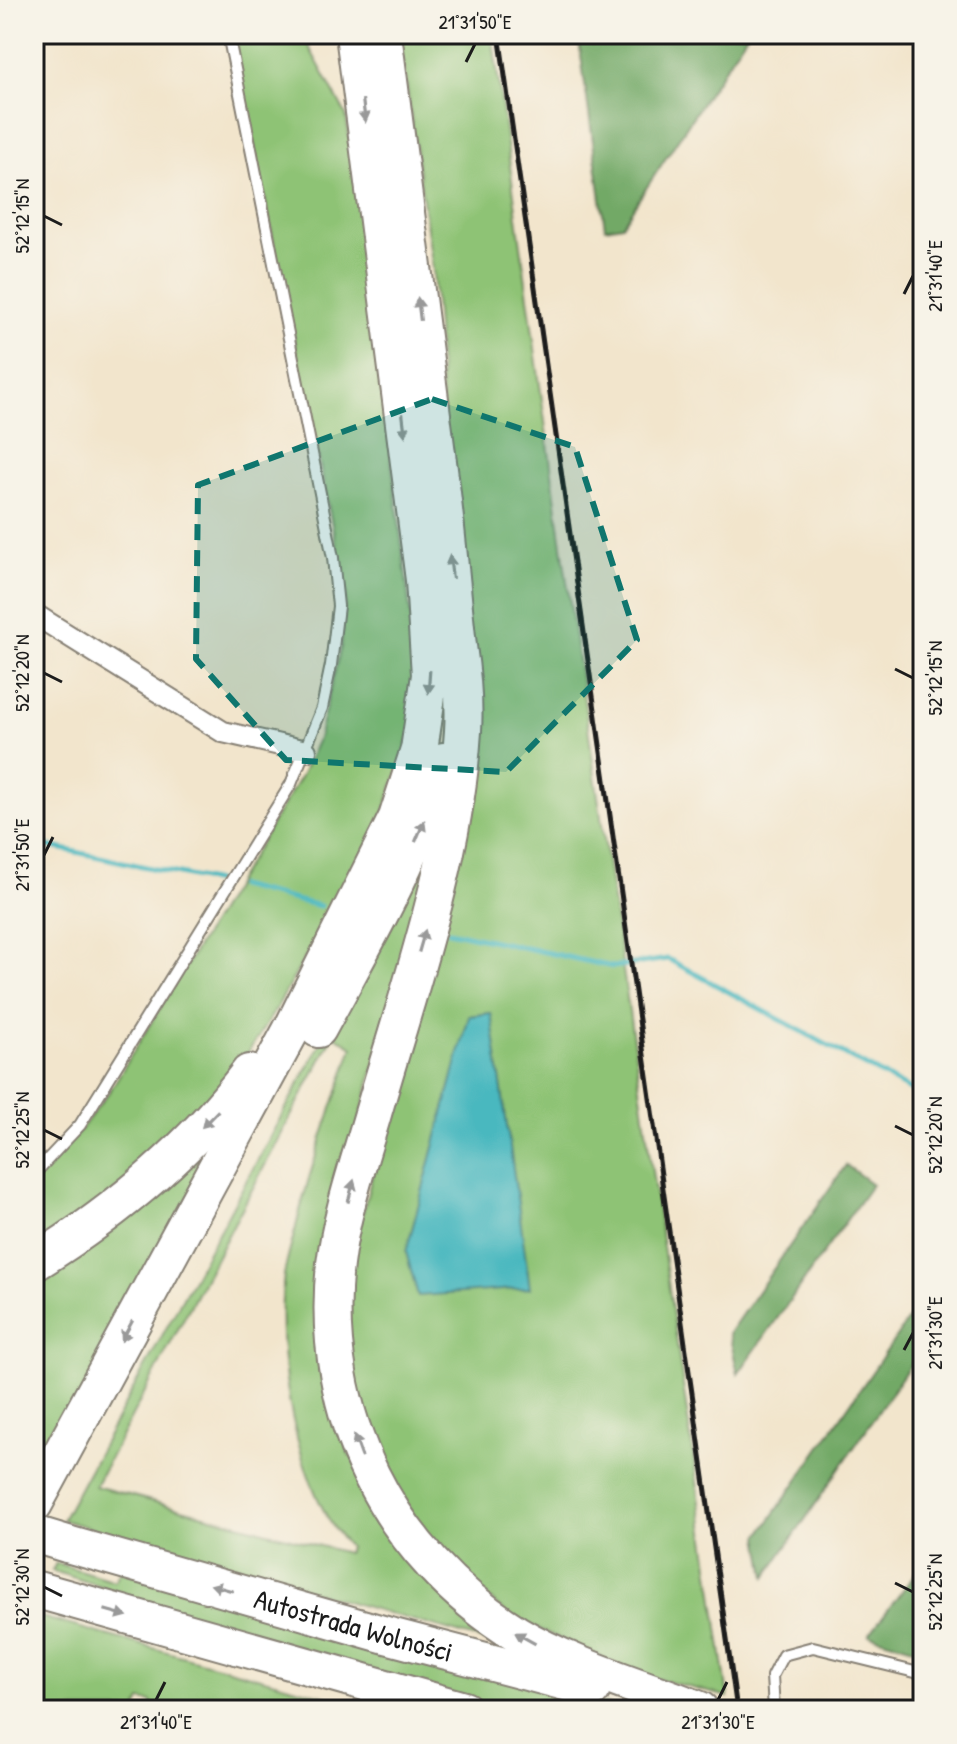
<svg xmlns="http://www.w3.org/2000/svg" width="957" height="1744" font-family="'Patrick Hand',sans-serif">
<rect width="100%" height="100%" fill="#f7f3e8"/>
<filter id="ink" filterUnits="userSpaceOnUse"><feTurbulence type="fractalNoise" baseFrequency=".0125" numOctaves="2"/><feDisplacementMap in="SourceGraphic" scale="16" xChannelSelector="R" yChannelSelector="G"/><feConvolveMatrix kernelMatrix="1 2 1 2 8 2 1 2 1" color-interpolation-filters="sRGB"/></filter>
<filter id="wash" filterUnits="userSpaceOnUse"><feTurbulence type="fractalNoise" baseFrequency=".006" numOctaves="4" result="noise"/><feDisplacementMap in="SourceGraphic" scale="32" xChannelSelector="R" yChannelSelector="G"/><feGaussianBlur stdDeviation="1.8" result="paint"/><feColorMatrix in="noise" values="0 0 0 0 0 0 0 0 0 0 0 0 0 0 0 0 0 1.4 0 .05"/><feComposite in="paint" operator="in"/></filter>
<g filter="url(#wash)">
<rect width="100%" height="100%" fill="#f2e5cc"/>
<g fill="#8ec375" stroke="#557048" stroke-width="2" fill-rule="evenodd">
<polygon points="233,34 302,34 346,115 369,281 418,675 411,733 379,827 276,1009 236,1071 150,1165 34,1250 34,1185 39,1176 78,1133 109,1092 302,774 318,739 341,647 346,591 339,576 337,548 235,53"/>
<polygon points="399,34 492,34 565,568 728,1697 641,1675 507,1615 409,1522 357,1418 344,1286 456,847 444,431 433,270"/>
<path d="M452,776L328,1238L348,1453L531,1654L62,1520L377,940ZM334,1035L353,1047C333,1107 310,1166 296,1227C292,1243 287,1259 284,1275C274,1351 295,1490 349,1547L347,1553L95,1486Z"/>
<polygon points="244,1092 34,1489 34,1270"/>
<polygon points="56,1563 115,1581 120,1571 444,1663 630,1710 508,1710 431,1691 105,1597 107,1588 52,1571"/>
<polygon points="34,1615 376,1710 153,1710 152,1702 141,1700 136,1710 34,1710"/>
</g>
<g fill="#72a966" stroke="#476241" stroke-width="2">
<polygon points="578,34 747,34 622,225 605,228"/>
<polygon points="846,1165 872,1184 738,1374 729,1333"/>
<polygon points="923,1298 923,1346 766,1577 759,1536"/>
<polygon points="923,1563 923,1651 869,1635"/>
</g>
<polygon fill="#49b8bf" stroke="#326a6e" stroke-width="2" points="491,1013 530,1288 418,1296 406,1252 469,1016"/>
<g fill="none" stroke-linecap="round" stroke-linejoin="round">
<g stroke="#49b8bf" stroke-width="5">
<polyline points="34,843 221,883"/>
<polyline points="238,886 320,906"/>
<polyline points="449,931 613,967 668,959 923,1097"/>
</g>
</g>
</g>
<g filter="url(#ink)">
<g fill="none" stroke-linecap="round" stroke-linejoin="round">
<defs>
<g id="service">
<polyline points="34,1174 80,1125 291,784 322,708 331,665 338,606 333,558 228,34"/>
<polyline points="774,1710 772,1676 783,1655 813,1647 923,1674"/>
</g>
<polyline id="minor" points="34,614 223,732 306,751"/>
<g id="motorway">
<path d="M383,34C402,184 422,335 441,485C448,539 452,592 458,646C462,674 465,701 463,731C455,862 408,991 372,1117C358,1165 341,1214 335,1264C318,1414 389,1555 517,1634C574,1668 639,1685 700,1710"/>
<path d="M318,1029C365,942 416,857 443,761"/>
<path d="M34,1263C116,1212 191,1150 249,1073"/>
<polyline points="34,1504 294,1025 397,818 419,750 430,675 424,580 354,34"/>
<path id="s1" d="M67,1544L386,1635L592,1689"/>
<polyline points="34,1589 464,1710"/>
</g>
</defs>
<use href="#service" stroke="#878074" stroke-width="14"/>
<use href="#minor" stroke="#878074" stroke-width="24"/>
<use href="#motorway" stroke="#878074" stroke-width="40"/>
<use href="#service" stroke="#fff" stroke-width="10"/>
<use href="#minor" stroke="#fff" stroke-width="20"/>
<use href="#motorway" stroke="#fff" stroke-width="36"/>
<polyline stroke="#1c1c1c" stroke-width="5" points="499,34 737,1710"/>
<defs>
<polyline id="motorway-bridge" points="34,1534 67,1544"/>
</defs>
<use href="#motorway-bridge" stroke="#878074" stroke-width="40" stroke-linecap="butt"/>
<use href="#motorway-bridge" stroke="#fff" stroke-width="36"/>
</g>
<defs><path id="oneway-solid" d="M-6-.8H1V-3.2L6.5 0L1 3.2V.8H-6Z" transform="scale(2)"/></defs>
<g fill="#999">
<use href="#oneway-solid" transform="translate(364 111) rotate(83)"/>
<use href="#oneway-solid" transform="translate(419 309) rotate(-97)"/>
<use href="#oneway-solid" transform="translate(404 425) rotate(83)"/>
<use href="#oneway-solid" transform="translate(451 567) rotate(-97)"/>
<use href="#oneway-solid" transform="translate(429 682) rotate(94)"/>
<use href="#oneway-solid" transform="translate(420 831) rotate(-67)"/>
<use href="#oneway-solid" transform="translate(422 941) rotate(-74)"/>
<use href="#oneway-solid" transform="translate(210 1119) rotate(134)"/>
<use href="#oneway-solid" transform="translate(351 1191) rotate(-75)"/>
<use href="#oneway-solid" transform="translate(127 1331) rotate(118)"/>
<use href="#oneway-solid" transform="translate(358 1446) rotate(-110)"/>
<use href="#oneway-solid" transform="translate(222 1588) rotate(-164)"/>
<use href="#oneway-solid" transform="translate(116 1613) rotate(16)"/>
<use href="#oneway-solid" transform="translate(525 1638) rotate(-151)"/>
</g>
</g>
<path fill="#0f766e" fill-opacity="0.2" stroke="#0f766e" stroke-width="6" stroke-dasharray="16 10" stroke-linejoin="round" d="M432,399L575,447L637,640L506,772L286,760L196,659L198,485Z"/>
<path fill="none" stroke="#1c1c1c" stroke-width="3" d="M466,62L475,44M44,216L62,225M904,294L913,276M895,669L913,678M44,673L62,682M44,855L53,837M895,1126L913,1135M44,1130L62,1139M904,1350L913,1333M895,1583L913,1592M44,1587L62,1596M156,1700L165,1682M718,1700L727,1682"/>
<g text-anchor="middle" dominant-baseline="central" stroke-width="6" stroke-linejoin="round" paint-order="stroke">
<g font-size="28" fill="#1c1c1c" stroke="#f7f3e8">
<text stroke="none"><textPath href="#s1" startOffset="298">Autostrada Wolności</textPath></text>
</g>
</g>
<rect width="957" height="1744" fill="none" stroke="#f7f3e8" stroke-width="88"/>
<rect x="44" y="44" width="869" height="1656" fill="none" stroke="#1c1c1c" stroke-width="3"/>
<g font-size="20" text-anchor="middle" fill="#1c1c1c">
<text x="475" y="29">21°31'50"E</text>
<text transform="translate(22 216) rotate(-90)" y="7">52°12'15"N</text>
<text transform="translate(935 276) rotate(-90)" y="7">21°31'40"E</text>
<text transform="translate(22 673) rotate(-90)" y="7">52°12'20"N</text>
<text transform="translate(935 678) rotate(-90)" y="7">52°12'15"N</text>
<text transform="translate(22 855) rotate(-90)" y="7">21°31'50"E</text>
<text transform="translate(22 1130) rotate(-90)" y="7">52°12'25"N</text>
<text transform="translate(935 1135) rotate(-90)" y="7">52°12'20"N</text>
<text transform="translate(935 1333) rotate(-90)" y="7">21°31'30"E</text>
<text transform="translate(22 1587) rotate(-90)" y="7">52°12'30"N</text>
<text transform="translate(935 1592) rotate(-90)" y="7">52°12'25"N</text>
<text x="156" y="1729">21°31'40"E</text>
<text x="718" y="1729">21°31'30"E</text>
</g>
</svg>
